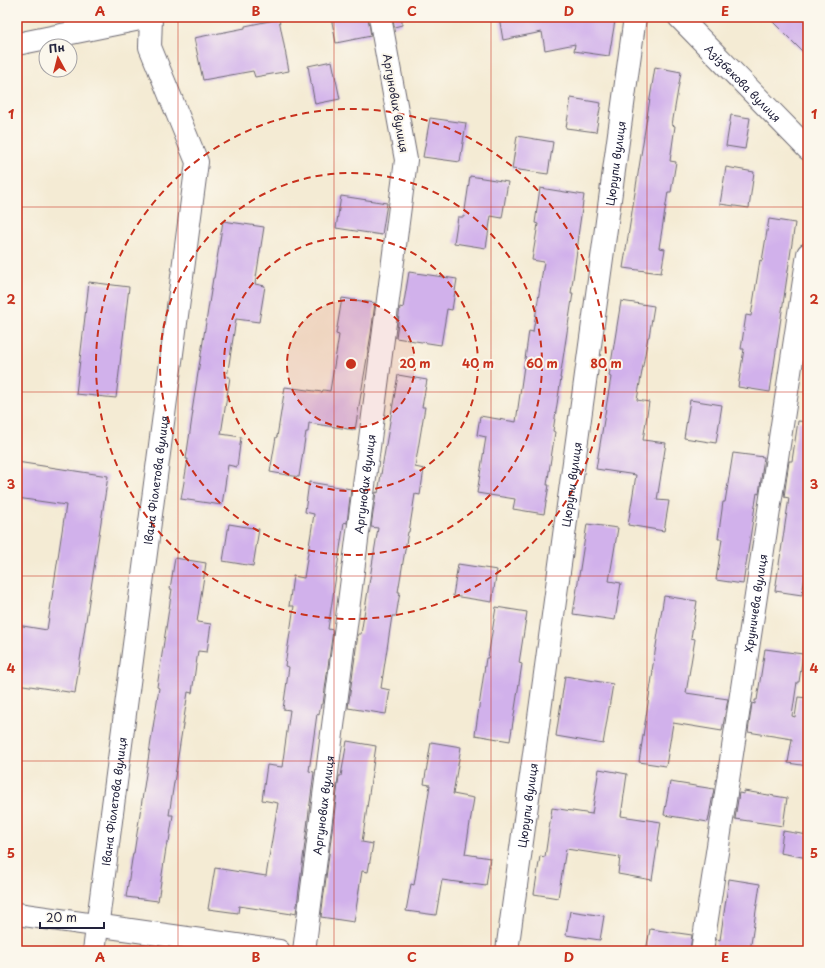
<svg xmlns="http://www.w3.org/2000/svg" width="825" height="968" font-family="'Playpen Sans',sans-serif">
<rect width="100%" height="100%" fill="#fbf7ec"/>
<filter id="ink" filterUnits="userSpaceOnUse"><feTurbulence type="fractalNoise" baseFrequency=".025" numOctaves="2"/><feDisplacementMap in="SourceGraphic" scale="8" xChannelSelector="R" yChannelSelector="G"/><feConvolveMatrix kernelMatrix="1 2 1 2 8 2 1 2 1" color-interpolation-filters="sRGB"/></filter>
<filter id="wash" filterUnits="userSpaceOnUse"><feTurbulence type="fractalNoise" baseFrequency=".012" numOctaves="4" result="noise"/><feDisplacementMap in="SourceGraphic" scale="16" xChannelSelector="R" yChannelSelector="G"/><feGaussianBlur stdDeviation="0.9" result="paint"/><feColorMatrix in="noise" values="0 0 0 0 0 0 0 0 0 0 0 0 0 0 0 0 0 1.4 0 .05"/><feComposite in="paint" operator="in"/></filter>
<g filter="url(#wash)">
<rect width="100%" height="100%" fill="#f4ebd4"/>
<g id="blocks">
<g fill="#d1b1eb">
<polygon points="331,17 368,17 371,36 336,43"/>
<polygon points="393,17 402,17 402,25 394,27"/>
<polygon points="499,17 590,17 615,21 609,56 574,51 575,44 545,50 542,32 503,40"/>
<polygon points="768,17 808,17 808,57"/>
<polygon points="279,19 289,71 255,77 253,71 203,80 194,38 245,28 245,26"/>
<polygon points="332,61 340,99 315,104 308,66"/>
<polygon points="655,67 681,72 672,125 675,126 670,161 676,162 671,192 668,192 659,248 665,249 661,273 623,268"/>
<polygon points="571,98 601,103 596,132 566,128"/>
<polygon points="731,115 750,118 745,149 726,146"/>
<polygon points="430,118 466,123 460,162 423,157"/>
<polygon points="517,136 553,142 548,174 512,169"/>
<polygon points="726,167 754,172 749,208 720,204"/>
<polygon points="470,176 508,182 502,218 491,216 486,248 454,243 458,217 464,217"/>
<polygon points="540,188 584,195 578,236 579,236 571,293 573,293 560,378 561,378 553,431 555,432 547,485 549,485 544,514 513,509 515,499 477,493 486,437 477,435 480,416 516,422 529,331 533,332 544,262 532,260 538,224 535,223"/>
<polygon points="341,196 387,203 382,235 336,228"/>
<polygon points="769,219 795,223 770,392 738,387 744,349 741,349 746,315 751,316 760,260 762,261"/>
<polygon points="223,221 264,227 255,284 265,286 259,322 236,319 227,377 230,377 221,434 241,437 237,467 228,465 222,505 181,499 188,459 186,459 193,411 192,411 213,278 214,278"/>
<polygon points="409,272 457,279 452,310 447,309 441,345 396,338 400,307 403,308"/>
<polygon points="89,282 129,287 116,398 76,394"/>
<polygon points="342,298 375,303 371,334 355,430 309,423 308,432 306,432 299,477 270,472 276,437 277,437 285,387 322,392 323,390 330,391 339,335 336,334"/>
<polygon points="621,301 654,306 649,337 648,337 637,400 649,402 643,440 666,443 657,500 669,501 664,531 628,525 636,475 596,469 611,377 609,376"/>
<polygon points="398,375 427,380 422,407 425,407 415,467 424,469 420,495 415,494 409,532 408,532 398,592 400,592 396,616 392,616 381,688 390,690 386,714 348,708 358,634 361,634 378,528 371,527 376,492 378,493 383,462"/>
<polygon points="690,400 722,405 716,443 684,438"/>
<polygon points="798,421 808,422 808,557 802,595 775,591 789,498 784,497 789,461 792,461"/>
<polygon points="733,453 764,457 759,494 757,493 743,584 716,580 722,539 718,539 723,502 725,502"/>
<polygon points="17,462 108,476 75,693 17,684 17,625 47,630 66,505 17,498"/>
<polygon points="309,482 351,489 347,523 344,522 328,629 333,630 323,704 321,704 319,715 317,714 309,771 314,772 296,913 292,912 292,914 239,906 238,913 208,909 215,868 266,876 278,803 262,800 267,765 282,767 290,710 283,709 289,667 285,666 294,606 289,606 293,576 304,578 314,514 305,512"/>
<polygon points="229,524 259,529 253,566 223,561"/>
<polygon points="587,524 618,528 609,581 621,583 615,620 573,614"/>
<polygon points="175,558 206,563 197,622 211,624 207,652 198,651 192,693 188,692 169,815 173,815 169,842 167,842 158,901 126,897 133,853 134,853 159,688 157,687 172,589 170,589"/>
<polygon points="458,564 497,570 492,602 453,596"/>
<polygon points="664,596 697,601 691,638 695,639 686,693 728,699 722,731 673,723 666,766 639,762 653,671 652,671"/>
<polygon points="496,607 527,612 519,663 522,664 510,741 475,735 486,658 488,658"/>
<polygon points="765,649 803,654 799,682 797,682 792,716 795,717 798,697 808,698 808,766 788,763 792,739 748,732 752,703 755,704 755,700 757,700"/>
<polygon points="565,676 613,684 603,744 556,736"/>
<polygon points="347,741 376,746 362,842 373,844 368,872 362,871 354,922 321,917 339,776 341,776"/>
<polygon points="431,742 461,747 453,794 474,798 465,854 490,858 486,886 442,880 436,915 406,911 411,884 414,885 430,785 424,784"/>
<polygon points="599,769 627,774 621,816 661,822 652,880 618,874 620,857 566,849 558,898 534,894 540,856 545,857 552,808 592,814"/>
<polygon points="670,782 714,789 708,822 664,815"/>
<polygon points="744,791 787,798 783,826 735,819 739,793 744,794"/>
<polygon points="783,831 808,835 808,858 780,853"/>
<polygon points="729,879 760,884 750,951 715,951 716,939 720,940"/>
<polygon points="570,911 604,916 600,940 566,935"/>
<polygon points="650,929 692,935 690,951 646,951"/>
</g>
</g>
</g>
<g filter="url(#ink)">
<use href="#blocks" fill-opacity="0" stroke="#6c6871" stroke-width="1"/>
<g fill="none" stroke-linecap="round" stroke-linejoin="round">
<defs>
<g id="minor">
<path id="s1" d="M679,17L808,149"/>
<polyline points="17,44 150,17"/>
<polyline points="17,914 279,951"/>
<path id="s2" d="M94,951L197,162L150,47L151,17"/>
<path id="s3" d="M304,951L406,160L380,17"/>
<path id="s4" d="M507,951L635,17"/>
<path id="s5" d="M702,951L808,254"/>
</g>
</defs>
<use href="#minor" stroke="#6c6871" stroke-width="24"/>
<use href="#minor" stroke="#fff" stroke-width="22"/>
</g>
</g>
<path fill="none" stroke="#c8321e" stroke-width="1" stroke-opacity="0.55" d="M178,17V951M334,17V951M491,17V951M647,17V951M17,207H808M17,392H808M17,576H808M17,761H808"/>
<circle cx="351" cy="364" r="64" fill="#c8321e" fill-opacity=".12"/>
<g fill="none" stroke="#c8321e" stroke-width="2" stroke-dasharray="7 5">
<circle cx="351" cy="364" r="64"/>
<circle cx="351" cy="364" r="127"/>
<circle cx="351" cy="364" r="191"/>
<circle cx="351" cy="364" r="255"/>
</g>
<g text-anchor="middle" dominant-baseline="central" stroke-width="4" stroke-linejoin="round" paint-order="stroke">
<g font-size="11" fill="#22223b" stroke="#fbf7ec">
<text stroke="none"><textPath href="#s1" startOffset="92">Азізбекова вулиця</textPath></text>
<text transform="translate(396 103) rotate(80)">Аргунових вулиця</text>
<text stroke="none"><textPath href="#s4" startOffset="795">Цюрупи вулиця</textPath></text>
<text stroke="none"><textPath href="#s2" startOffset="475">Івана Фіолетова вулиця</textPath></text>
<text stroke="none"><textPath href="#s3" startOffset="471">Аргунових вулиця</textPath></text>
<text stroke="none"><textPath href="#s4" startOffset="471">Цюрупи вулиця</textPath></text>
<text stroke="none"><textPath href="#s5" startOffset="352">Хруничева вулиця</textPath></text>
<text stroke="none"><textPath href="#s2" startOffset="151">Івана Фіолетова вулиця</textPath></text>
<text stroke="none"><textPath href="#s3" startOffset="147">Аргунових вулиця</textPath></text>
<text stroke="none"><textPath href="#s4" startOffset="147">Цюрупи вулиця</textPath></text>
</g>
</g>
<circle cx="351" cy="364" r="6" fill="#c8321e" stroke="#fbf7ec" stroke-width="2"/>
<g font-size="12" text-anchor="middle" font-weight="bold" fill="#c8321e" stroke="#fbf7ec" stroke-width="4" stroke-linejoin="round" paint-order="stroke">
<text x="415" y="368">20 m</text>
<text x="478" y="368">40 m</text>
<text x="542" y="368">60 m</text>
<text x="606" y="368">80 m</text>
</g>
<rect width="825" height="968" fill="none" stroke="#fbf7ec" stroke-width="44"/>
<g transform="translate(58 58) rotate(353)"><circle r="19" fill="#fbf7ec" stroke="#a4a2a5"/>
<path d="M0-3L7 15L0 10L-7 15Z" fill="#c8321e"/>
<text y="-6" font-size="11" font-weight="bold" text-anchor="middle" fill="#22223b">Пн</text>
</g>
<path d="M40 922v6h64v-6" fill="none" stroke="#22223b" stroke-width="2"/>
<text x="46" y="922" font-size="12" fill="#22223b" stroke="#fbf7ec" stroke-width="3" paint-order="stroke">20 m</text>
<rect x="22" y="22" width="781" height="924" fill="none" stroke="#c8321e" stroke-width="1.5"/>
<g font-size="13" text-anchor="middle" font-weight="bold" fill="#c8321e">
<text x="100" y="16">A</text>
<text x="256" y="16">B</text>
<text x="412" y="16">C</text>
<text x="569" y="16">D</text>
<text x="725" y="16">E</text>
<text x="11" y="119">1</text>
<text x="814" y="119">1</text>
<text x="11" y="304">2</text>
<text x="814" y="304">2</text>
<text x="11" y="489">3</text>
<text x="814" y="489">3</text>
<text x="11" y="673">4</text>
<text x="814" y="673">4</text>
<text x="11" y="858">5</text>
<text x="814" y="858">5</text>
<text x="100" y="962">A</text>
<text x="256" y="962">B</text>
<text x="412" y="962">C</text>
<text x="569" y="962">D</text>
<text x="725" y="962">E</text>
</g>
</svg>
